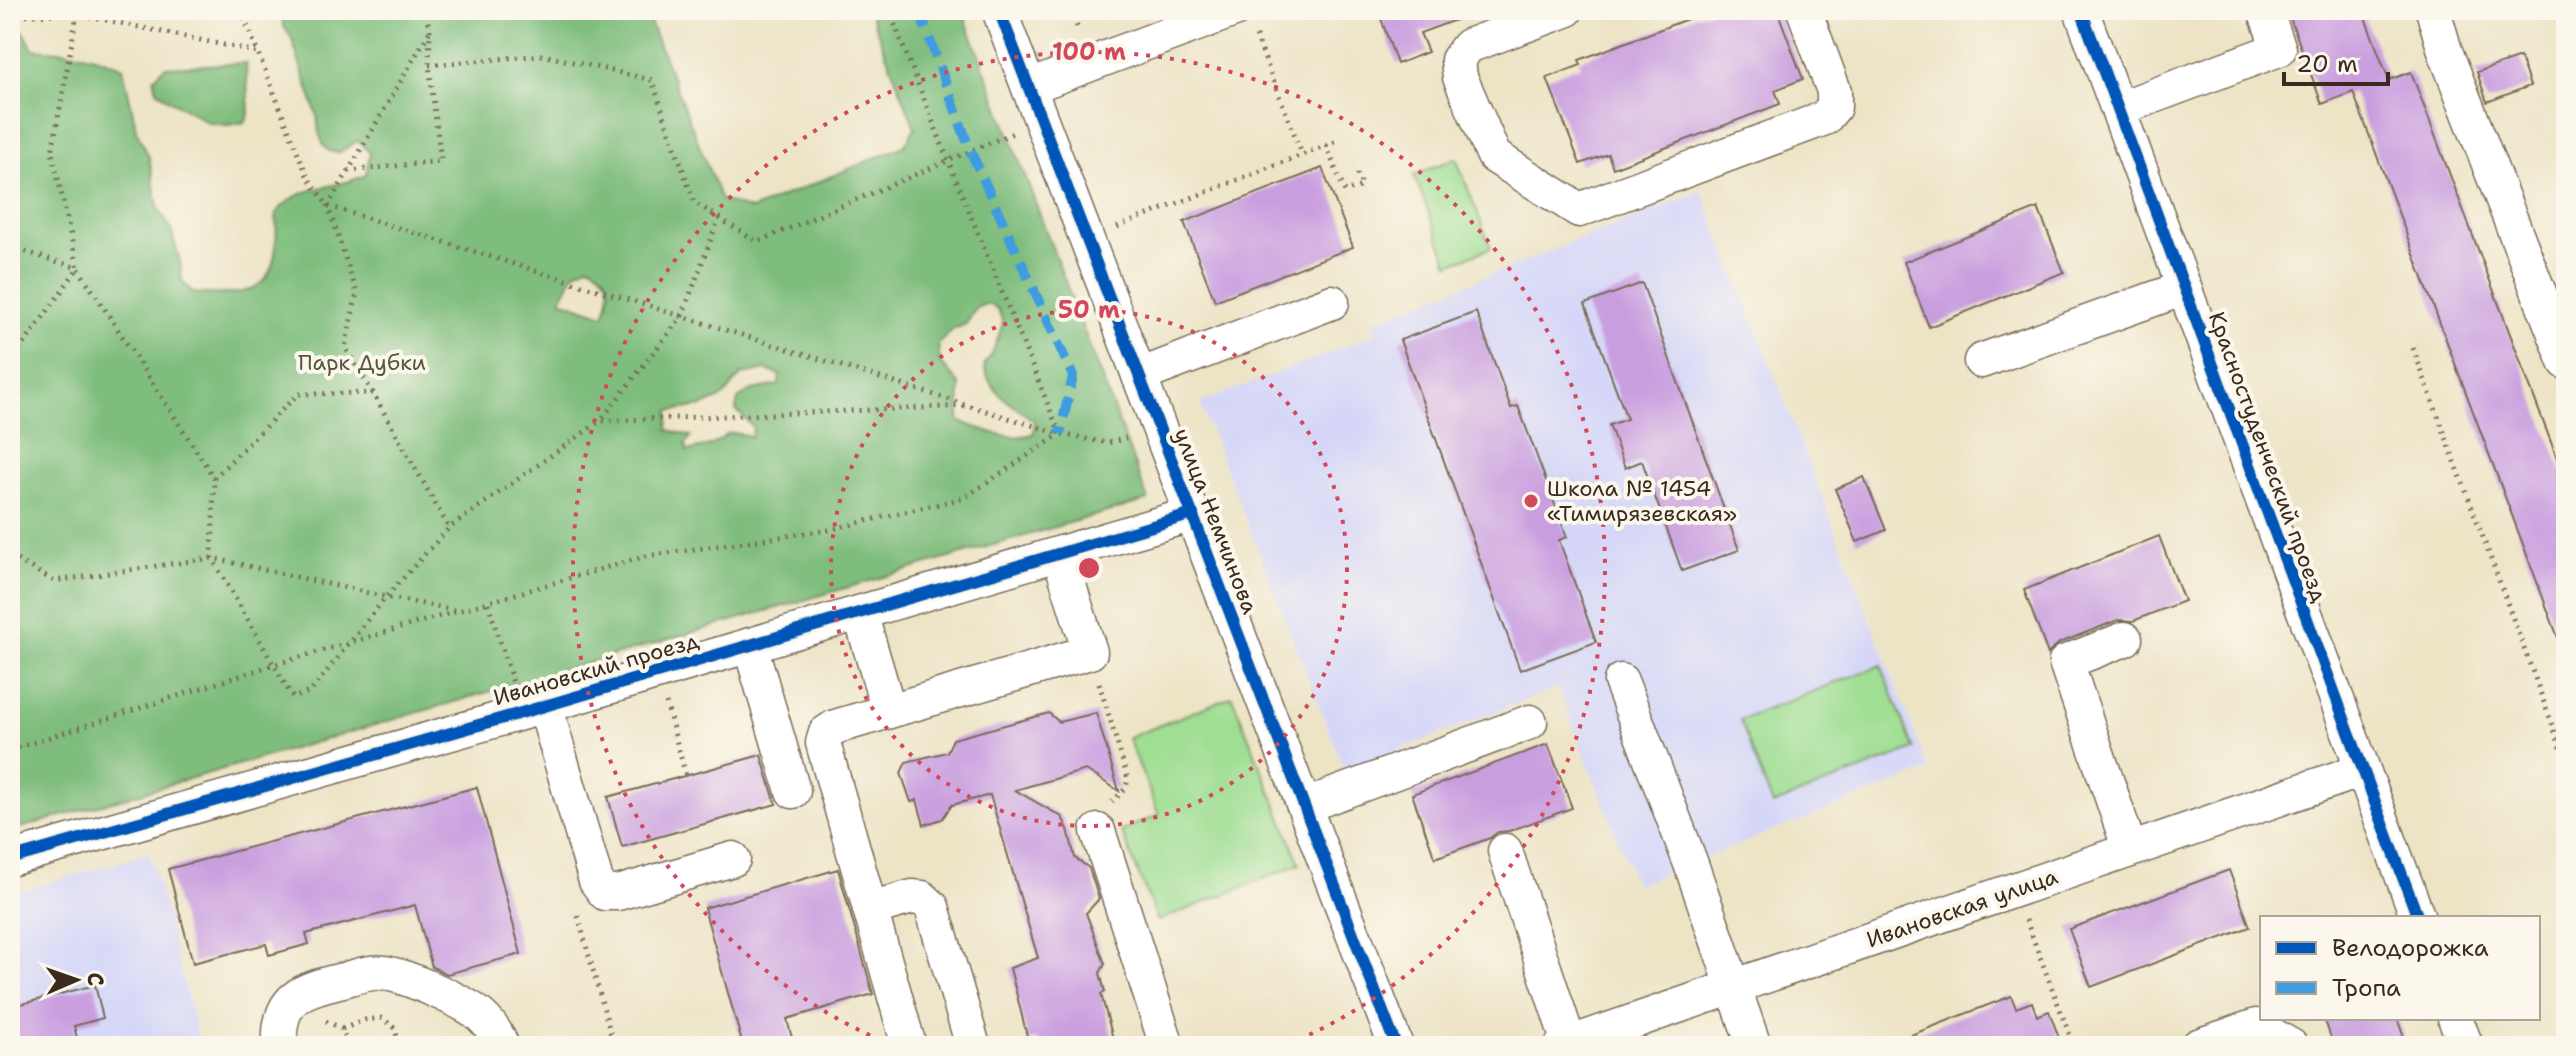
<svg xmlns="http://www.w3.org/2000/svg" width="2576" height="1056" font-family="'Shantell Sans',sans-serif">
<rect width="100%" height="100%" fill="#fbf7ec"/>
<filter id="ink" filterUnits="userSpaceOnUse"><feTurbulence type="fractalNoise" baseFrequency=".0125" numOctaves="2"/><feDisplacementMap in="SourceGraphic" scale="16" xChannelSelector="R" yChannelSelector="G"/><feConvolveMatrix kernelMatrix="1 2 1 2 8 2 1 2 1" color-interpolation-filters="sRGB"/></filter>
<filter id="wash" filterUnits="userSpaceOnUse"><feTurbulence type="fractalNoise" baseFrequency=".006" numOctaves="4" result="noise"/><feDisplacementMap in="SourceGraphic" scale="32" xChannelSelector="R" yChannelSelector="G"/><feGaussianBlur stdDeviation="1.8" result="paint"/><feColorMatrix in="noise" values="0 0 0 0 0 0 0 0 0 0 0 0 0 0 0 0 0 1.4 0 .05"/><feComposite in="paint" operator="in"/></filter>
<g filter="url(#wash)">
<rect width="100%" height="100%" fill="#ede4c6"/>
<g fill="#d6d7f8">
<polygon points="1702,191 1929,770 1636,885 1558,687 1345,771 1200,403 1375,335 1371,322"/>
<polygon points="150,853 200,1046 10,1046 10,894"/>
</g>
<g fill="#9fde93" stroke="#6d8458" stroke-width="2">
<polygon points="1456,158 1491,248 1449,264 1414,175"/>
<polygon points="1881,665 1914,749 1773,805 1740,720"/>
<polygon points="1232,696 1300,864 1158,921 1121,831 1159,815 1128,738"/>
</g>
<g fill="#7fbd7d" stroke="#5d744e" stroke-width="2" fill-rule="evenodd">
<path d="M282,10H645L721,200L751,210L904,146L915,128L869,10H962L1148,500L10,831V17H16L33,49C68,51 91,52 123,68L137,132L149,157L158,208L170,227L180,261L182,281L193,293C263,299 280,284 276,213C305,180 332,192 366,175L370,153L358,141L338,153L329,151L324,146L319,133L317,115L291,37L283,25ZM589,265C613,276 613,292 604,315L561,300L575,272ZM988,304L998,309L1003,323L992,354L984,364C988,393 1013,404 1034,421V433C1012,443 980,429 959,421L960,385L940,362L938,344L952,330L966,324L977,307ZM766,370L780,375L779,385L752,390L738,399L736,410L753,427L752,437L735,433L728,434L712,445L687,451L686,444L691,436L668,430L669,411L703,406L723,397L741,375Z"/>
<polygon points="246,63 249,114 245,122 228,125 210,123 169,100 157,90 154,78 164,67"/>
</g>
<g id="blocks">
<g fill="#c99edf">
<polygon points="1378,10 1474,10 1474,13 1420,33 1428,52 1397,64"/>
<polygon points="1711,10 1777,10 1803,79 1775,90 1780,104 1613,168 1608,154 1580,164 1547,78 1581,65 1579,60"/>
<polygon points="2287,10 2362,10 2389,80 2411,72 2566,482 2566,650 2563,651 2353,92 2322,104"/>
<polygon points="2520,57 2530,86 2487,102 2477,72"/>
<polygon points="1322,168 1353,247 1215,301 1184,222"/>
<polygon points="2038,208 2064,272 1929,327 1904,262"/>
<polygon points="1642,283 1739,550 1682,571 1642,461 1625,468 1613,435 1609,425 1627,419 1585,304"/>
<polygon points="1476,312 1511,408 1518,406 1539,462 1567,537 1559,540 1596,642 1520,670 1400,340"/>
<polygon points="1864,477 1886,530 1857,542 1835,489"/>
<polygon points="2159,536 2184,601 2133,621 2118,620 2059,643 2048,654 2024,590"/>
<polygon points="1049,713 1059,722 1096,713 1119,791 1086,770 1015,790 1062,817 1068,829 1075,858 1089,868 1099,899 1086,913 1105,964 1100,973 1105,992 1101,994 1115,1046 1038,1046 1037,1039 1028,1040 1010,968 1038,958 990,795 952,805 942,819 924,825 917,800 911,802 901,773 906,762 947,752 953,739"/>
<polygon points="1548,744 1572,808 1509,831 1498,832 1490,838 1435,858 1412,794"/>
<polygon points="761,755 776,804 622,847 608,797"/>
<polygon points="477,787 521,954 447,974 432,967 415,905 306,934 309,944 269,955 266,944 193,963 168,869"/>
<polygon points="838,869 873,994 787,1019 794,1046 743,1046 704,908"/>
<polygon points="2229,870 2250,927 2091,987 2069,929"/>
<polygon points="95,985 103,1018 74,1026 79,1046 10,1046 10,1007"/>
<polygon points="2011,996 2016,1008 2032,1002 2037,1016 2049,1011 2062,1046 1888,1046 1888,1044"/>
<polygon points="2324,1018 2397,1018 2407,1046 2334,1046"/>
</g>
</g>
</g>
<g filter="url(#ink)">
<use href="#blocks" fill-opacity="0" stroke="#796b59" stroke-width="2"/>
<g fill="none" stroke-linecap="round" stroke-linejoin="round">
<defs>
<g id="minor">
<polyline points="999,10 1396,1046"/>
<polyline points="1566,10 1468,46 1458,60 1460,77 1494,156 1579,210 1825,118 1834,107 1834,91 1804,10"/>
<polyline points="2081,10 2418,918"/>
<polyline points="2433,10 2445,51 2566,362"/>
<polyline points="1029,87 1234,10"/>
<polyline points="2118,109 2279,49 2265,10"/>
<polyline points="1981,361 2184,288"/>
<polyline points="1139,376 1332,302"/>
<polyline points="860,613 889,711"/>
<polyline points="2125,639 2066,662 2130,850"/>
<polyline points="750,645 793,791"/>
<polyline points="1621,681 1691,864 1754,1046"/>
<polyline points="545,706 596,881 605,893 618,893 733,859"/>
<polyline points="1304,806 1530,722"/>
<polyline points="1098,831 1167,1046"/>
<polyline points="1505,851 1569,1043"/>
<polyline points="10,859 521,713 1193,514"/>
<polyline points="870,909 912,897 922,898 932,907 973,1046"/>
<polyline points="2455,1018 2466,1046"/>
<path d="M280,1046C277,996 302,990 343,980C357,976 371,971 385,973C406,976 466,1002 481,1016C490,1024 497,1034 502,1046"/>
<polyline points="909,1046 823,743 826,733 835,727 1090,652 1059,554"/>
<polyline points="1562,1046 2362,770"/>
<polyline points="2198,1046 2256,1026 2291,1046"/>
</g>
</defs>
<use href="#minor" stroke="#796b59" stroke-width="37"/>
<g stroke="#796b59" stroke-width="5" stroke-dasharray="2 6" stroke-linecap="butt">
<polyline points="241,10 308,178 328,206 1060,434 1108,443 1126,438"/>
<polyline points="1071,10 1079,32"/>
<polyline points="10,15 77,14 257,52"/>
<polyline points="1256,36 1302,154"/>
<polyline points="429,65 543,55 652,80 694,202 719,218 682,316 601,420"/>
<polyline points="1326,145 1345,192 1362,186 1357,172"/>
<polyline points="348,171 441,161 429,65 430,31 425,10"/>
<polyline points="719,218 757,242 1013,133"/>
<polyline points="1117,227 1340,140"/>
<polyline points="10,247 78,268 214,478 212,558 293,698 311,691 386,597 449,528 600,421 970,406"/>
<polyline points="2413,348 2566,762"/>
<polyline points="10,364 78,268 52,152 77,14 89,10"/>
<polyline points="373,393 345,347 357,293 328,206 430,31"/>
<polyline points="214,478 298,394 373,393 449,528"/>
<polyline points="10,556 54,581 212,558 386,597 459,611"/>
<polyline points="488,603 513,683"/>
<polyline points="1099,683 1128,779 1126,788 1112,802"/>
<polyline points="666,703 686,776"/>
<polyline points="10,750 273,665 646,556 828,530 964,498 1060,434 948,160 889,10"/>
<polyline points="578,916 614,1046"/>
<polyline points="2026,920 2074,1046"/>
<polyline points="326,1021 342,1029 346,1039 354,1046"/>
<polyline points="342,1029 365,1020 382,1018 395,1028 399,1046"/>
</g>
<use href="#minor" stroke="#fff" stroke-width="34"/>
<polyline stroke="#3f9ce0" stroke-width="10" stroke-dasharray="20 10" stroke-linecap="butt" points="919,10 970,150 1073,376 1060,434"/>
<defs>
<g id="cycleway">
<polyline points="999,10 1396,1046"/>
<polyline points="2081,10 2418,918"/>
<polyline points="10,859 521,713 1193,514"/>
</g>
</defs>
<use href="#cycleway" stroke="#fbf7ec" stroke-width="17"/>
<use href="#cycleway" stroke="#0057b8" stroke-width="12"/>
</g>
</g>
<g fill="none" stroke="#d1495b" stroke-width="4" stroke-dasharray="4 8">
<circle cx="1089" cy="568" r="258"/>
<path d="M892 1045A516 516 0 1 1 1286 1045"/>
</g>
<circle fill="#d1495b" stroke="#fbf7ec" stroke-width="3" cx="1531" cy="501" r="8"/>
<g text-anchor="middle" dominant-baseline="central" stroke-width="8" stroke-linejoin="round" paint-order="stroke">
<g font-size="22" fill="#54573b" stroke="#fbf7ec">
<text x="362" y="362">Парк Дубки</text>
</g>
<g font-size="22" fill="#3b2a1e" stroke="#fbf7ec">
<text transform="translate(2268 457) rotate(70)">Красностуденческий проезд</text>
<text transform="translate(1216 521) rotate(69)">улица Немчинова</text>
<text transform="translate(596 669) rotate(-16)">Ивановский проезд</text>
<text transform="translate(1962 908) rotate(-19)">Ивановская улица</text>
</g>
<g font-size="22" fill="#3b2a1e" stroke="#fbf7ec" text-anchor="start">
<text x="1547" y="488">Школа № 1454<tspan x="1547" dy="25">«Тимирязевская»</tspan></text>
</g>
</g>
<circle cx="1089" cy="568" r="12" fill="#d1495b" stroke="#fbf7ec" stroke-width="4"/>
<g font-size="24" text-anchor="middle" font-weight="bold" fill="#d1495b" stroke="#fbf7ec" stroke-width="8" stroke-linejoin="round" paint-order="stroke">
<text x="1089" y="60">100 m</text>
<text x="1089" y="318">50 m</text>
</g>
<rect width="2576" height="1056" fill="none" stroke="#fbf7ec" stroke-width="40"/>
<rect x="2260" y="916" width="280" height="104" fill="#fbf7ec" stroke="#aea59a" stroke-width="2"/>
<rect x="2276" y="942" width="40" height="12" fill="#0057b8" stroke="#aea59a" stroke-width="2"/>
<text x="2332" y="956" font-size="24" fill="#3b2a1e">Велодорожка</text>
<rect x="2276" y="982" width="40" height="12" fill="#3f9ce0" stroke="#aea59a" stroke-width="2"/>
<text x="2332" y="996" font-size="24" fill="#3b2a1e">Тропа</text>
<g transform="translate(76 980) rotate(88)" stroke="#fbf7ec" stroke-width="6" paint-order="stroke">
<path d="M0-6L14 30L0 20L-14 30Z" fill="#3b2a1e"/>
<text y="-12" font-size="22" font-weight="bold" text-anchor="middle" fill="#3b2a1e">С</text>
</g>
<path d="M2284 72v12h104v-12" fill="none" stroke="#3b2a1e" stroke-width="4"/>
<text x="2296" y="72" font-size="24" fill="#3b2a1e" stroke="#fbf7ec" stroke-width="6" paint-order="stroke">20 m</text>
</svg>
